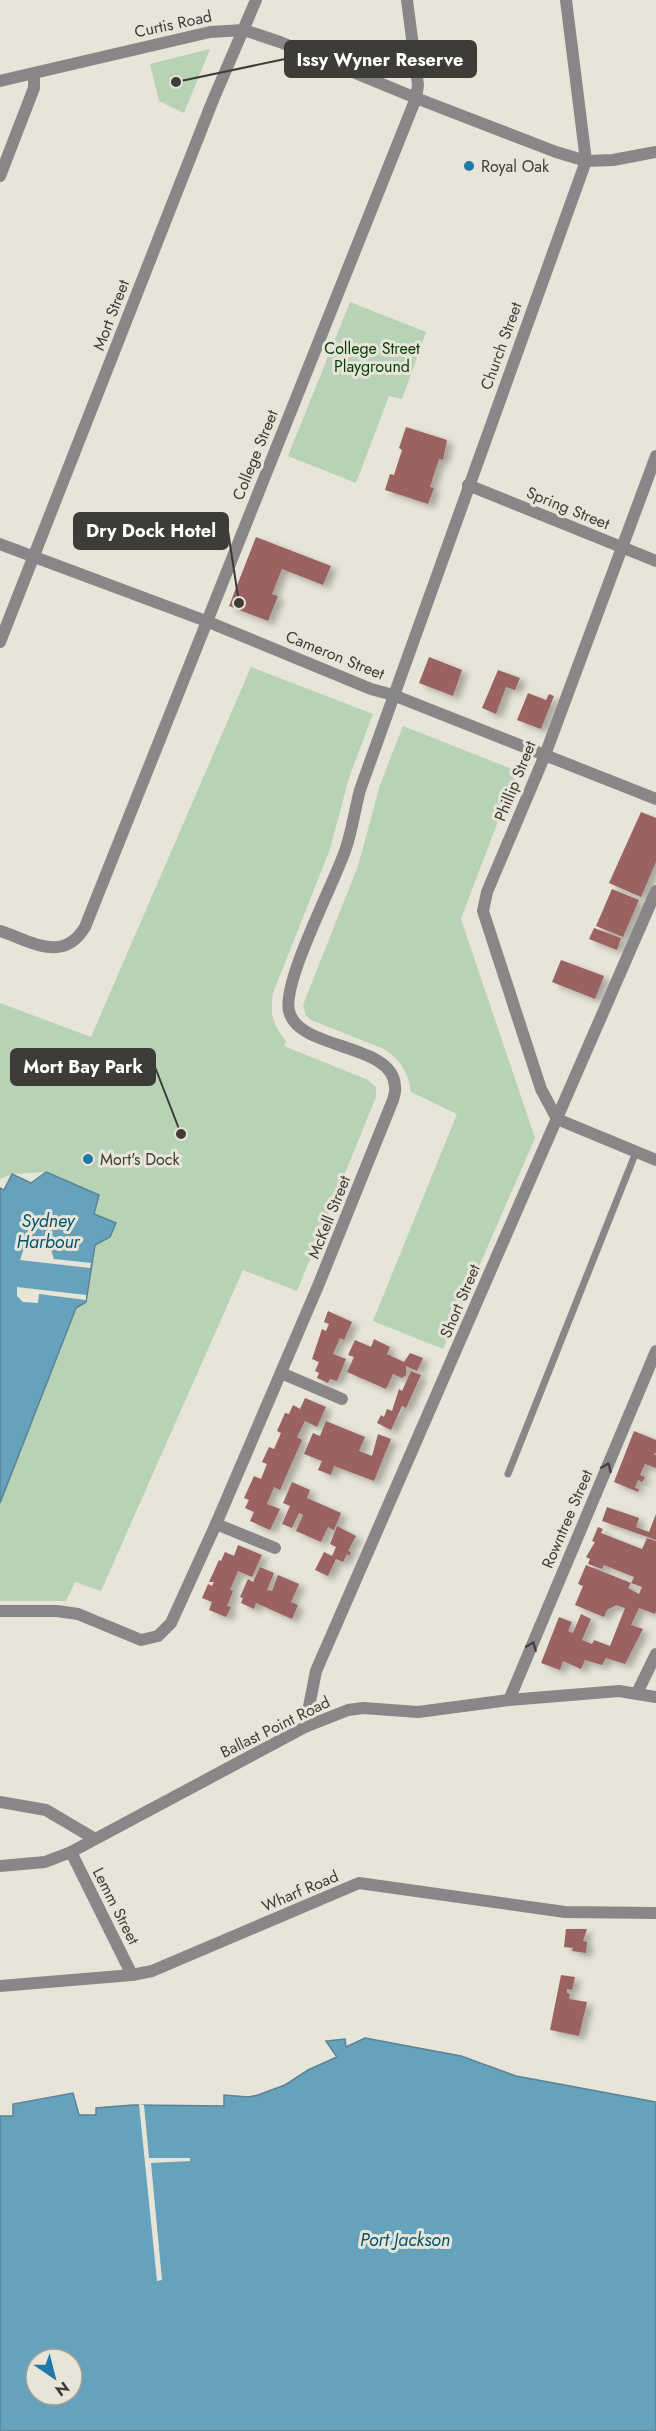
<svg xmlns="http://www.w3.org/2000/svg" width="656" height="2431" font-family="Jost,sans-serif">
<defs>
<filter id="shadow"><feDropShadow dx="6" dy="4" stdDeviation="3" flood-color="#0004"/></filter>
</defs>
<rect width="100%" height="100%" fill="#e7e4d8"/>
<g fill="#b7d2b4">
<polygon points="210,49 184,113 159,101 150,64"/>
<polygon points="350,302 426,332 402,399 389,396 356,483 288,456"/>
<path d="M251,667L373,714L349,778L330,849L273,993C270,1015 272,1023 286,1041L284,1046L368,1080L376,1087V1097L297,1291L243,1270L101,1591L75,1582L66,1601H0V1503L76,1308L86,1302L95,1245L110,1237L93,1214L99,1195L47,1172L12,1174L0,1179V1003L91,1037Z"/>
<path d="M403,726L517,771L461,919L535,1138L443,1349L373,1321L457,1114L411,1092C409,1073 400,1059 384,1049L311,1020L306,1016L303,1005L358,866L380,785Z"/>
</g>
<g fill="#67a2bd" stroke="#5a8395" stroke-width="1.5" fill-rule="evenodd">
<polygon points="46,1172 99,1195 94,1214 116,1223 110,1237 95,1245 86,1302 76,1308 0,1503 0,1188 4,1190 12,1174 31,1183"/>
<path d="M365,2038L461,2056L516,2076L656,2102V2431H0V2116H13V2104L73,2093L79,2115H96V2108L133,2105L224,2106V2095L248,2097L258,2095L285,2085L308,2070L337,2057L326,2041L345,2039L346,2047ZM36,2359H72V2395H36Z"/>
</g>
<g fill="#e7e4d8">
<polygon points="29,1247 51,1250 54,1259 91,1263 90,1268 20,1260 24,1248"/>
<polygon points="17,1287 86,1295 86,1300 39,1294 38,1303 23,1302 17,1296"/>
<polygon points="139,2104 144,2105 149,2158 190,2158 190,2161 151,2163 162,2280 157,2281"/>
</g>
<g fill="#9a6261" filter="url(#shadow)">
<polygon points="406,427 447,440 443,460 439,459 430,487 434,488 428,504 385,490 390,474 394,475 402,450 399,448"/>
<polygon points="256,537 331,566 323,585 282,569 272,594 278,596 268,621 229,606"/>
<polygon points="429,657 462,670 453,696 419,683"/>
<polygon points="498,670 520,678 515,690 506,687 496,714 482,708"/>
<polygon points="528,693 546,700 549,694 554,696 541,729 517,720"/>
<polygon points="641,812 656,818 656,862 641,897 609,883"/>
<polygon points="612,889 639,900 623,937 596,926"/>
<polygon points="594,928 621,938 617,950 589,939"/>
<polygon points="561,960 604,976 595,999 552,982"/>
<polygon points="328,1311 352,1322 344,1340 340,1338 333,1354 346,1359 337,1381 330,1379 328,1383 317,1378 319,1373 315,1371 319,1362 312,1359 322,1329 326,1331 329,1324 324,1322"/>
<polygon points="374,1339 390,1347 387,1354 404,1362 410,1353 423,1358 417,1371 406,1366 406,1375 402,1378 393,1374 386,1389 347,1372 354,1357 348,1355 355,1340 371,1347"/>
<polygon points="411,1371 421,1375 406,1408 402,1406 391,1430 377,1423 381,1415 384,1417 387,1409 392,1411 399,1389 402,1391"/>
<polygon points="305,1398 326,1407 317,1427 305,1421 297,1437 302,1440 280,1490 274,1487 267,1504 280,1509 270,1530 250,1521 254,1512 245,1508 249,1500 244,1498 254,1476 261,1479 267,1464 262,1462 269,1447 274,1449 281,1433 277,1431 285,1413 289,1414 293,1405 300,1409"/>
<polygon points="326,1421 365,1437 359,1451 372,1456 378,1434 391,1439 374,1481 334,1466 331,1475 318,1470 322,1461 304,1454 313,1433 320,1436"/>
<polygon points="634,1431 656,1440 656,1453 653,1454 656,1455 656,1468 645,1464 640,1475 645,1477 644,1479 642,1482 638,1480 635,1488 639,1489 638,1492 614,1482"/>
<polygon points="292,1482 310,1490 307,1498 341,1513 334,1530 328,1527 321,1542 296,1531 303,1515 299,1513 292,1528 282,1524 290,1506 283,1503"/>
<polygon points="607,1507 639,1518 636,1527 649,1532 656,1514 656,1540 602,1521"/>
<polygon points="337,1526 356,1536 348,1551 351,1552 349,1556 347,1554 343,1562 336,1559 328,1576 315,1570 324,1552 332,1556 336,1547 330,1544"/>
<polygon points="598,1527 603,1529 601,1533 642,1549 647,1538 656,1541 656,1611 655,1614 639,1608 631,1625 643,1629 625,1664 606,1658 602,1665 585,1660 581,1669 563,1661 560,1670 541,1663 559,1617 572,1622 568,1631 573,1633 581,1614 591,1619 582,1640 592,1644 594,1640 610,1646 625,1608 616,1605 607,1610 604,1617 575,1605 583,1586 578,1584 586,1565 631,1583 628,1588 639,1594 642,1587 631,1583 634,1577 604,1565 602,1569 588,1564 590,1559 586,1557 595,1542 592,1541"/>
<polygon points="238,1545 262,1555 252,1577 238,1571 230,1590 233,1591 227,1606 231,1607 226,1617 209,1610 212,1602 202,1598 208,1584 212,1586 214,1582 209,1582 219,1560 221,1561 225,1552 234,1556"/>
<polygon points="260,1567 274,1573 267,1590 272,1591 278,1575 299,1584 291,1602 298,1605 292,1619 256,1603 254,1609 241,1603 243,1598 240,1597 248,1579 253,1582"/>
<polygon points="566,1929 587,1929 583,1941 587,1942 586,1953 572,1951 573,1948 564,1947"/>
<polygon points="561,1975 575,1977 572,1990 567,1989 567,1993 570,1994 569,1999 587,2002 579,2036 550,2030"/>
</g>
<g fill="none" stroke-linecap="round" stroke-linejoin="round">
<polyline stroke="#89868a" stroke-width="7" points="508,1474 636,1152"/>
<g stroke="#89868a" stroke-width="12">
<polyline points="0,81 210,32 244,30 280,42 416,98 556,152 586,161 613,160 656,152"/>
<polyline points="0,176 34,88 34,74"/>
<polyline points="656,456 545,755 487,892 483,911 541,1089 557,1119 656,1160"/>
<polyline points="468,485 656,561"/>
<polyline points="0,544 206,621 371,689 393,695 656,799"/>
<polyline points="0,642 213,100 256,0"/>
<path d="M0,931C31,941 63,964 85,927L416,98L418,85L407,0"/>
<polyline points="281,1373 342,1399"/>
<polyline points="216,1524 275,1548"/>
<path d="M0,1611H57L78,1614L141,1640L158,1636L171,1623L216,1524L318,1286L393,1100C394,1096 396,1091 395,1087C394,1042 298,1051 289,1011C282,981 335,882 346,848C352,830 355,809 360,790L586,161L566,0"/>
<polyline points="637,1693 656,1654"/>
<polyline points="509,1700 656,1351"/>
<polyline points="305,1727 316,1671 656,891"/>
<polyline points="0,1802 46,1810 95,1839"/>
<polyline points="71,1852 132,1975"/>
<polyline points="0,1866 45,1862 71,1852 305,1727 348,1710 363,1708 418,1712 509,1700 619,1691 656,1697"/>
<polyline points="0,1986 132,1975 152,1971 359,1883 565,1912 656,1913"/>
</g>
</g>
<defs><path id="oneway-chevron" d="M-2-3.5L2.5 0L-2 3.5" fill="none" stroke-width="1.6" stroke-linecap="round" stroke-linejoin="round" transform="scale(1.5)"/></defs>
<g stroke="#454340">
<use href="#oneway-chevron" transform="translate(607 1467) rotate(-67)"/>
<use href="#oneway-chevron" transform="translate(532 1646) rotate(-67)"/>
</g>
<g fill="#2179a8" stroke="#e7e4d8" stroke-width="2">
<circle cx="469" cy="166" r="6"/>
<circle cx="88" cy="1159" r="6"/>
</g>
<g text-anchor="middle" dominant-baseline="central" stroke-width="6" stroke-linejoin="round" paint-order="stroke">
<g font-size="16" fill="#3d3c38" stroke="#e7e4d8">
<text transform="translate(173 24) rotate(-12)">Curtis Road</text>
<text transform="translate(111 315) rotate(-69)">Mort Street</text>
<text transform="translate(501 346) rotate(-70)">Church Street</text>
<text transform="translate(255 455) rotate(-68)">College Street</text>
<text transform="translate(568 508) rotate(22)">Spring Street</text>
<text transform="translate(335 655) rotate(22)">Cameron Street</text>
<text transform="translate(515 781) rotate(-68)">Phillip Street</text>
<text transform="translate(329 1217) rotate(-68)">McKell Street</text>
<text transform="translate(460 1301) rotate(-67)">Short Street</text>
<text transform="translate(567 1519) rotate(-67)">Rowntree Street</text>
<text transform="translate(275 1727) rotate(-26)">Ballast Point Road</text>
<text transform="translate(300 1891) rotate(-23)">Wharf Road</text>
<text transform="translate(116 1906) rotate(63)">Lemm Street</text>
</g>
<g font-size="16" fill="#3d3c38" stroke="#e7e4d8" text-anchor="start">
<text x="481" y="166">Royal Oak</text>
<text x="100" y="1159">Mort's Dock</text>
</g>
<g font-size="16" fill="#023d03" stroke="#e7e4d8">
<text x="372" y="348">College Street<tspan x="372" dy="18">Playground</tspan></text>
</g>
<g font-size="18" font-style="italic" fill="#00546f" stroke="#e7e4d8">
<text x="48" y="1221">Sydney<tspan x="48" dy="21">Harbour</tspan></text>
<text x="405" y="2240">Port Jackson</text>
</g>
</g>
<path fill="none" stroke="#3d3c38" stroke-width="2" d="M176 82L285 59M239 603L228 531M181 1134L155 1067"/>
<g fill="#3d3c38" stroke="#e7e4d8" stroke-width="2">
<circle cx="176" cy="82" r="6"/>
<circle cx="239" cy="603" r="6"/>
<circle cx="181" cy="1134" r="6"/>
</g>
<g fill="#3d3c38" stroke="#3d3c38" stroke-width="2">
<rect x="285" y="41" width="191" height="36" rx="6"/>
<rect x="74" y="513" width="154" height="36" rx="6"/>
<rect x="11" y="1049" width="144" height="36" rx="6"/>
</g>
<g font-size="18" text-anchor="middle" font-weight="bold" fill="#fff">
<text x="380" y="66">Issy Wyner Reserve</text>
<text x="151" y="537">Dry Dock Hotel</text>
<text x="83" y="1073">Mort Bay Park</text>
</g>
<g transform="translate(54 2377) rotate(145)"><circle r="28" fill="#e7e4d8" stroke="#a3a198" stroke-width="1.5"/>
<path d="M0-4.5L10 22L0 15L-10 22Z" fill="#2179a8"/>
<text y="-9" font-size="16" font-weight="bold" text-anchor="middle" fill="#3d3c38">N</text>
</g>
</svg>
